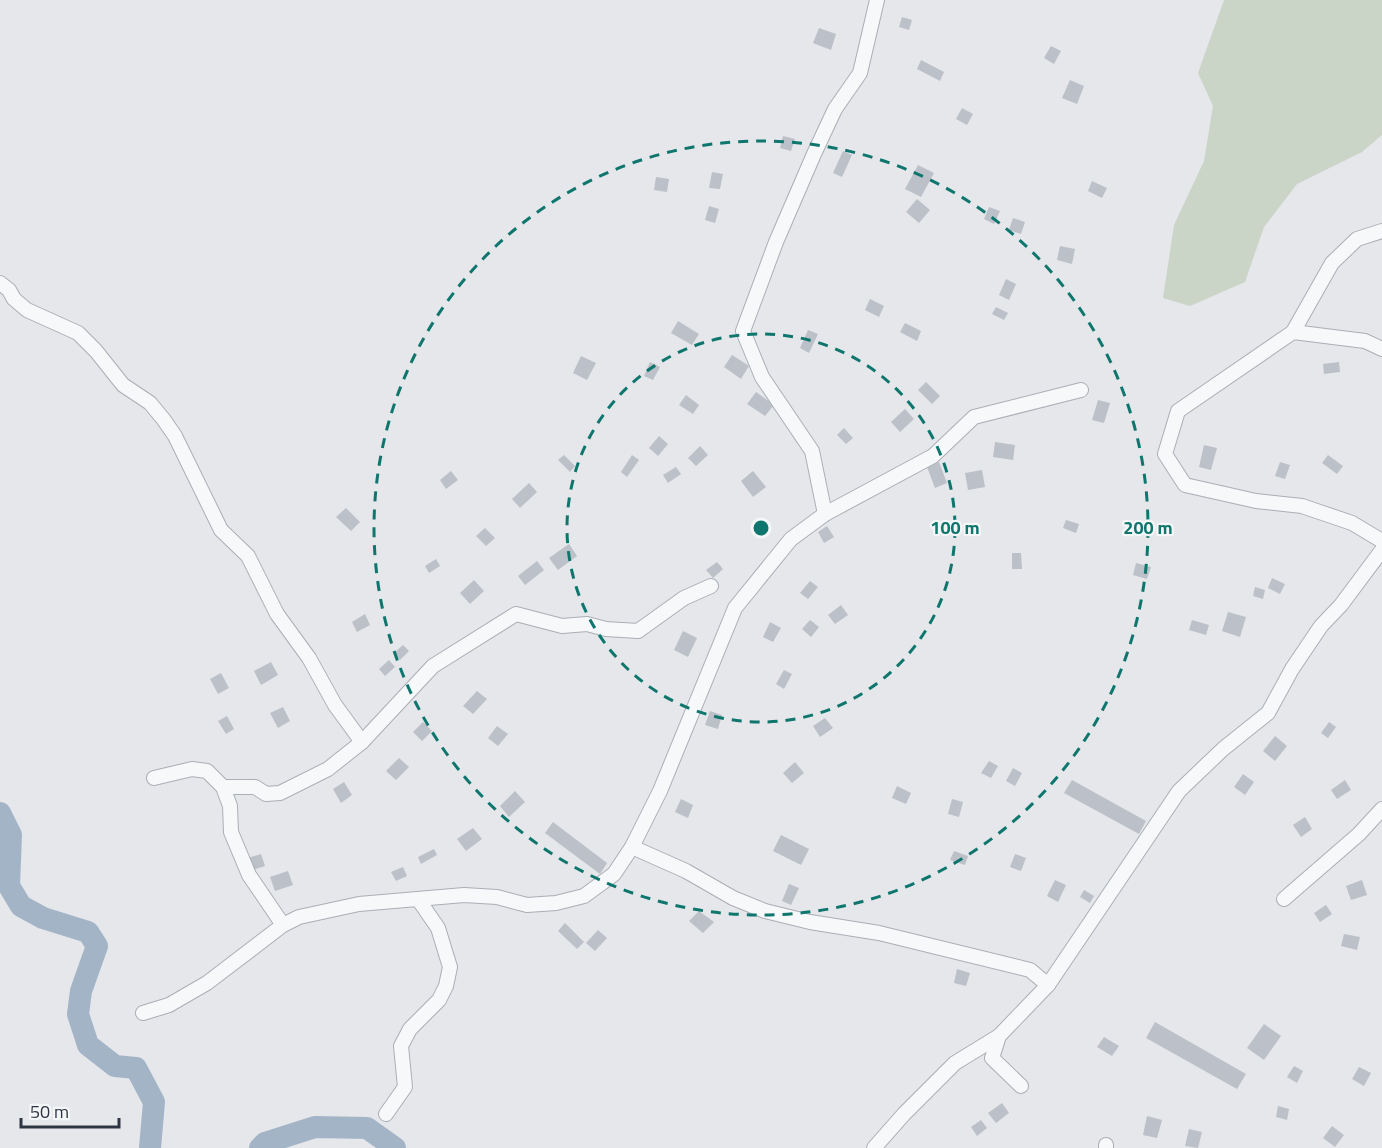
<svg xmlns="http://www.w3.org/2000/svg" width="1382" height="1148" font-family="'Titillium Web',sans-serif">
<rect width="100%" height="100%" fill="#e5e7eb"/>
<polygon fill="#cad4c7" points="1224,0 1382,0 1382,135 1362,152 1297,184 1264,227 1245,282 1190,306 1163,298 1174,225 1204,161 1213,106 1198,73"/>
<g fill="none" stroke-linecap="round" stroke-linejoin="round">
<g stroke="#a4b4c7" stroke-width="22">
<polyline points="0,813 11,835 9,886 21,906 43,918 88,932 97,946 81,991 78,1014 88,1045 115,1066 136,1068 154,1102 150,1148"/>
<polyline points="260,1148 265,1143 315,1127 367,1128 395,1148"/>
</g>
</g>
<g fill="#bcc0c8">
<polygon points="902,17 912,20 909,30 899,27"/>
<polygon points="819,28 836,34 831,50 813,43"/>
<polygon points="1051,46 1061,51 1054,64 1044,58"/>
<polygon points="921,60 944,72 940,81 917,69"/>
<polygon points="1070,80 1084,86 1077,104 1062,98"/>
<polygon points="962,108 973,114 967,125 956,119"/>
<polygon points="783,136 795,139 791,151 780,148"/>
<polygon points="843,151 852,155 842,177 833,173"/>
<polygon points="918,165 934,173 921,197 905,189"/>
<polygon points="712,172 723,174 720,189 709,188"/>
<polygon points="656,177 669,179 667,192 654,190"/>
<polygon points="1092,181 1107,188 1102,198 1088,191"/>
<polygon points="917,199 930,210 919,223 906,212"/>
<polygon points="709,206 719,209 715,223 705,220"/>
<polygon points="989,207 1000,211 994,224 984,219"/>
<polygon points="1013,218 1025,222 1021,234 1009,230"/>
<polygon points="1060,246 1075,249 1072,264 1057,260"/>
<polygon points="1006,279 1016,284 1009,300 999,295"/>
<polygon points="870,299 884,306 879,317 865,310"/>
<polygon points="996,307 1008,313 1004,320 992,314"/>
<polygon points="678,321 699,334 692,345 671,333"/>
<polygon points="905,323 921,331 917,341 900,332"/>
<polygon points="808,330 818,334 809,353 800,348"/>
<polygon points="732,355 749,366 741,379 724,367"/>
<polygon points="581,356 596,363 587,380 573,373"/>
<polygon points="650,362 660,367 653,380 644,376"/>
<polygon points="1339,362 1340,372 1324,374 1323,364"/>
<polygon points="926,382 940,396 932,404 918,390"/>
<polygon points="756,392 774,405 765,416 747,404"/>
<polygon points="686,395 699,405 693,414 679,405"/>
<polygon points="1098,400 1110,403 1104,423 1092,420"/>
<polygon points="905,409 914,419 900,432 891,422"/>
<polygon points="844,428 853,438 846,444 837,435"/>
<polygon points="659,436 668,444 658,456 649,448"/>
<polygon points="995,442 1015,445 1013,460 993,457"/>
<polygon points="1204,445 1217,448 1211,470 1199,467"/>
<polygon points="700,446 708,455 696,466 688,458"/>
<polygon points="564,455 575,466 570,472 558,460"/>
<polygon points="632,455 639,460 627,477 621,472"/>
<polygon points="1328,455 1343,466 1337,474 1322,463"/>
<polygon points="939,462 947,483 935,488 927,467"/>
<polygon points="1280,462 1290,465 1285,479 1275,476"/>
<polygon points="676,467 681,474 668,483 663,475"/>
<polygon points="982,470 985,487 968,490 965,473"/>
<polygon points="451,471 458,480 446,489 440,480"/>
<polygon points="753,471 766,487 753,497 741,481"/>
<polygon points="529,483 537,492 520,508 512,499"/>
<polygon points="346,508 360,522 351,531 336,517"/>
<polygon points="1066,520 1079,524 1076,533 1063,528"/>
<polygon points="827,526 834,537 824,543 818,532"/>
<polygon points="485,528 495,538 486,546 476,536"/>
<polygon points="569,544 577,556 558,570 549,558"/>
<polygon points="1012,553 1021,553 1022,569 1012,569"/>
<polygon points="436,559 440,566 429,573 425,566"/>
<polygon points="537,561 544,570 525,585 518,576"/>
<polygon points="717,562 723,569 713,578 706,570"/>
<polygon points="1136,563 1151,567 1147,579 1133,575"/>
<polygon points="1272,578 1285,584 1280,594 1268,588"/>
<polygon points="474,580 484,591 470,604 460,593"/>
<polygon points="810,581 818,587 808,599 800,593"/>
<polygon points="1255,587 1265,590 1263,599 1253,596"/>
<polygon points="841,605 848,615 835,624 828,615"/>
<polygon points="1228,612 1246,617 1240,637 1222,631"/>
<polygon points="365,614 370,625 357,632 352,622"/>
<polygon points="810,620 819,627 811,637 802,629"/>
<polygon points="1192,620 1209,625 1206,635 1189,630"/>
<polygon points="770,622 781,628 773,642 763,637"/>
<polygon points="683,631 697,638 688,657 674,650"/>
<polygon points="403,645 409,651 400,660 394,653"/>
<polygon points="389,660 395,667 385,676 379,669"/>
<polygon points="271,662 278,675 261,685 254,671"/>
<polygon points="784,670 792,674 784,689 776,684"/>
<polygon points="221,673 229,688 218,694 210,679"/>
<polygon points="477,691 487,699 473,714 463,706"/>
<polygon points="283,707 290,721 278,728 270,713"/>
<polygon points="710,711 722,715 718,729 705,725"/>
<polygon points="227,716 234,729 226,734 218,721"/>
<polygon points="825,718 833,728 820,737 813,726"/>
<polygon points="423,722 432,731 422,741 413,732"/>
<polygon points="1329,722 1336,727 1328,738 1321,733"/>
<polygon points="497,726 508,734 498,746 488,738"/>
<polygon points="1275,736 1287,746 1275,761 1263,751"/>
<polygon points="399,758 409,767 396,780 386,771"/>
<polygon points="989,761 998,766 991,778 981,773"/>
<polygon points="795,762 804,773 792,783 783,773"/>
<polygon points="1013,768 1022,773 1015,786 1006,781"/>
<polygon points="1243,774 1254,782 1245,795 1234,787"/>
<polygon points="1072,780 1146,821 1139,834 1064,793"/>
<polygon points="1345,780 1351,790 1337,799 1331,790"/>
<polygon points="344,782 352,795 341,803 333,789"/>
<polygon points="897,786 911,793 906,804 892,798"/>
<polygon points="515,791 525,802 509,817 500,806"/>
<polygon points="681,799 693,805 688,818 675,812"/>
<polygon points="952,799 963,802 959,817 948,814"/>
<polygon points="1305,817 1312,829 1301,837 1293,825"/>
<polygon points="553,822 607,863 600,874 545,833"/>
<polygon points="473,828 482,839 466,851 457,839"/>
<polygon points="781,835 809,849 801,865 773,851"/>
<polygon points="434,849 437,855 421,864 418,857"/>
<polygon points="954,851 968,856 965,865 950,860"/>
<polygon points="261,854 265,866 252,870 248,858"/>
<polygon points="1015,854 1026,858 1021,871 1010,867"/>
<polygon points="403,867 407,876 396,881 391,872"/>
<polygon points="288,871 293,885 275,891 270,877"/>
<polygon points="1055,880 1066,885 1058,902 1047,896"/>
<polygon points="1362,880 1367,895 1351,900 1346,886"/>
<polygon points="789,884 799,888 791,905 782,901"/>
<polygon points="1084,890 1094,896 1090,903 1080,897"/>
<polygon points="1326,905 1332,914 1320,922 1314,913"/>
<polygon points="699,911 714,922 703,933 689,921"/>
<polygon points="565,923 584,942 577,949 558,931"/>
<polygon points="598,930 607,938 595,951 586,943"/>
<polygon points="1344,934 1360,937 1357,950 1341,946"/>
<polygon points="957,969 970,973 966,986 954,983"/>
<polygon points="1155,1022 1246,1074 1237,1089 1146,1038"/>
<polygon points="1264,1024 1281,1036 1264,1060 1247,1048"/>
<polygon points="1104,1037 1119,1046 1112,1056 1097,1047"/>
<polygon points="1294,1066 1303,1071 1297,1083 1287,1077"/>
<polygon points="1359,1067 1371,1073 1364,1086 1352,1079"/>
<polygon points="1002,1103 1009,1113 996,1123 988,1113"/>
<polygon points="1278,1106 1289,1109 1287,1120 1276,1117"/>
<polygon points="1147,1116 1162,1120 1157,1138 1143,1135"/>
<polygon points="981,1120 987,1128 977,1136 971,1127"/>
<polygon points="1332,1126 1344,1135 1335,1147 1323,1138"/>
<polygon points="1189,1129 1202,1132 1198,1148 1185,1146"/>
</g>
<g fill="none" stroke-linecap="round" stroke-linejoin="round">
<defs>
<g id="minor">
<polyline points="0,283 9,290 14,299 27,310 78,333 96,351 123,385 150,403 164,420 175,436 221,530 248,556 277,614 309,658 335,705 362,742"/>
<polyline points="1293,332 1332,263 1357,239 1382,231"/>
<polyline points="1382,349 1365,341 1293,332 1178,411 1165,454 1185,485 1256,501 1302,506 1352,523 1382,541"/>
<polyline points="825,514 812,451 762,377 743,331 776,242 814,154 835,109 860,73 877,0"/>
<polyline points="154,778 192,769 207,771 223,787 230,806 231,832 249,875 283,925"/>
<polyline points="223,787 255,787 266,794 280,793 328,769 362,742 433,666 516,614 562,626 587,624 606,629 638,631 684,598 711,586"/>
<polyline points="632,847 686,871 733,898 765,911 810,922 879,933 1030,970 1048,985"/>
<polyline points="1284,899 1359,834 1382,809"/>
<polyline points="143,1013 169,1005 207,983 283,925 299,917 359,904 464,895 497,897 527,905 556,903 584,896 614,874 632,847 660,791 735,608 791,539 825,514 933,456 974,417 1081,390"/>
<polyline points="1021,1086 992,1058 999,1036 1048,985 1179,791 1223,749 1268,713 1292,669 1321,626 1341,605 1382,550"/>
<polyline points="386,1114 405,1087 401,1046 410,1029 439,1000 446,986 450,967 438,928 418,899"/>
<polyline points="874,1148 904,1114 955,1063 999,1036"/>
<polyline points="1106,1148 1106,1145"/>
</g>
</defs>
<use href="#minor" stroke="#aaaeb5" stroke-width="16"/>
<use href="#minor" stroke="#f7f8fa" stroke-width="14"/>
</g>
<g fill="none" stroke="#0f766e" stroke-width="3" stroke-dasharray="10 8">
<circle cx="761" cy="528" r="194"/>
<circle cx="761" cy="528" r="387"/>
</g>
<circle cx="761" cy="528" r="9" fill="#0f766e" stroke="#f5f6f8" stroke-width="3"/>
<g font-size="18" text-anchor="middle" font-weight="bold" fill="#0f766e" stroke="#f5f6f8" stroke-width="4.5" stroke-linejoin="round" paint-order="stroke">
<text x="955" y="534">100 m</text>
<text x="1148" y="534">200 m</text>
</g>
<path d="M21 1118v9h98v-9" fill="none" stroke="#2e3542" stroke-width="3"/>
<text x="30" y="1118" font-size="18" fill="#2e3542" stroke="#f5f6f8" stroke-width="4.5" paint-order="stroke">50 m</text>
</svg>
